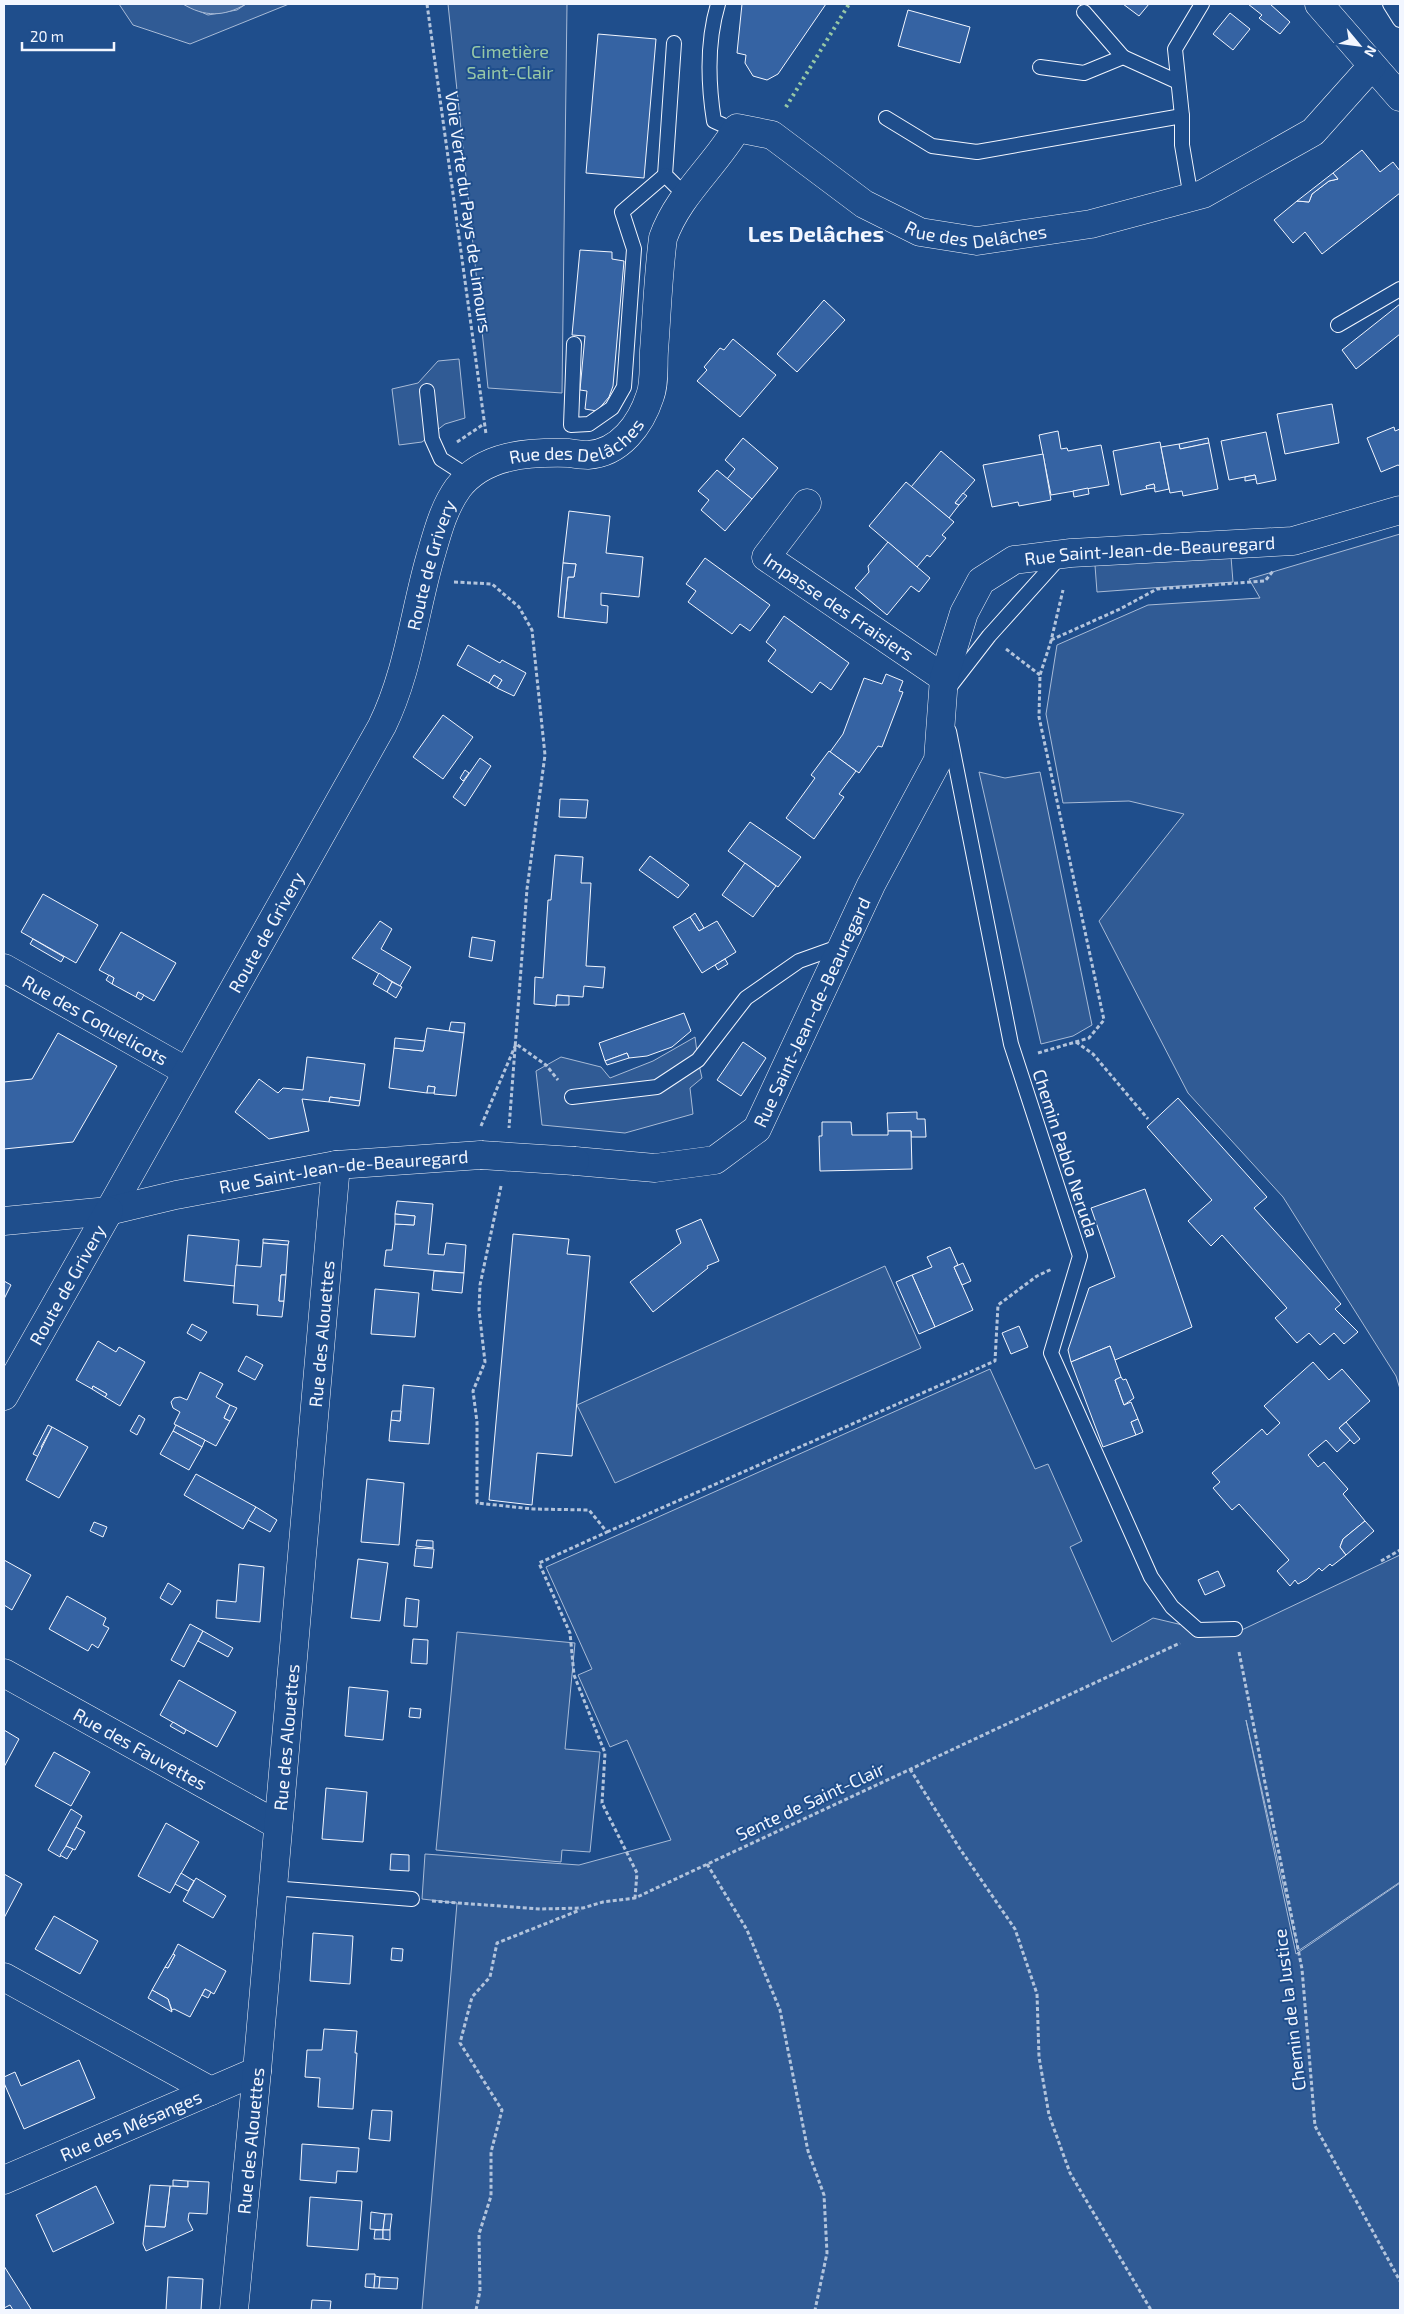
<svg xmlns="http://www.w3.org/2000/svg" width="1404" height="2314" font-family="'Exo 2',sans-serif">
<rect width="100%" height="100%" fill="#1f4e8c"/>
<g fill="#305b95" stroke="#a8bbd7">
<polygon points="119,4 183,4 208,15 237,10 246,4 289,4 190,44 133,25"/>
<polygon points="448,4 567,4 562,393 488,388"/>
<polygon points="459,359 465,418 445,424 422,442 399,445 392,389 418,383 438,361"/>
<polygon points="1400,534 1400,1389 1396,1376 1283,1197 1188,1093 1099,921 1184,814 1129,801 1063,803 1046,714 1057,645 1148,605 1260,598 1249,579"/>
<polygon points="1230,544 1233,582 1097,592 1094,552"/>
<polygon points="979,772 1005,778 1040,772 1092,1025 1073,1036 1041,1044"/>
<polygon points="695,1037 698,1060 702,1078 690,1088 693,1114 625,1133 542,1125 536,1071 561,1057 601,1067 610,1078 653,1061"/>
<polygon points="885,1266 921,1348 615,1483 577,1405"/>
<polygon points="990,1369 1035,1469 1048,1464 1082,1541 1070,1547 1112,1642 1153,1618 1229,1636 1400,1555 1400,1882 1298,1951 1246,1720 1296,1954 1400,1883 1400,2310 422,2310 457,1903 422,1899 425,1854 579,1865 671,1840 627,1740 610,1747 578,1675 592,1669 546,1567"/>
<polygon points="457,1632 575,1643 565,1749 600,1752 590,1852 562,1850 561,1862 436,1850"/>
</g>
<path fill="#446ba0" stroke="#a8bbd7" d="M183,4H246C224,17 204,17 183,4Z"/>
<g fill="#3563a3" stroke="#f2f6ff">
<polygon points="742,4 826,4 778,74 767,80 753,76 745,63 746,55 737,53"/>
<polygon points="1123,4 1149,4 1139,16"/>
<polygon points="1248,4 1270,4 1290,22 1280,34 1259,18 1262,15"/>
<polygon points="908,10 970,27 960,63 898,46"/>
<polygon points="1230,13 1250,29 1233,50 1213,34"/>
<polygon points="598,34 656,39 644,178 586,173"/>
<polygon points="1362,150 1380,172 1393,162 1400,171 1400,193 1322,254 1305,232 1293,243 1274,220 1297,201 1309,202 1312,194 1329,181 1338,179 1333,173"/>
<polygon points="1333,173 1338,179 1329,181 1312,194 1309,202 1297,201"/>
<polygon points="580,250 612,252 612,259 624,261 613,386 609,397 597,411 585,409 587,391 580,390 585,336 572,335"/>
<polygon points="824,300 845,320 797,372 777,354"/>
<polygon points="1400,304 1400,334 1356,369 1342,350"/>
<polygon points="733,339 776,375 740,417 697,381 707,370 704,367 720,348 724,350"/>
<polygon points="1332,404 1339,443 1285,454 1277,414"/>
<polygon points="1394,427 1395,431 1400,429 1400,466 1398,465 1381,472 1367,438"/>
<polygon points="1058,431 1061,449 1067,448 1068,451 1101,445 1109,485 1051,495 1039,435"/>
<polygon points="1266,432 1276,480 1257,484 1255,475 1229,480 1221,441"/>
<polygon points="743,438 778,468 752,499 727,479 735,469 725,460"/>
<polygon points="1208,438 1209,443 1180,449 1179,444"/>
<polygon points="1160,442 1169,489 1155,492 1154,484 1146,486 1147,489 1121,495 1113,451"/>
<polygon points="1209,443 1218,489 1183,496 1182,491 1170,493 1161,447 1179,444 1180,449"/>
<polygon points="941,451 975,480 955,503 959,505 949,518 911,487"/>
<polygon points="1043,454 1051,500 1019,506 1018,502 992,507 983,465"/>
<polygon points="717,470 752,499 725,531 701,510 709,500 698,491"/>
<polygon points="1255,475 1256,479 1245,481 1245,477"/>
<polygon points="906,482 954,522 942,535 946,538 930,557 927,555 917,567 869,526"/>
<polygon points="1154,484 1155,488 1147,489 1146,486"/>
<polygon points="1088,488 1089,494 1074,497 1073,491"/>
<polygon points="963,493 967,496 959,505 955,503"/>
<polygon points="569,511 610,516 606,553 643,557 639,597 601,593 601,605 608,606 607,623 564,618 568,577 574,577 576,564 563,563"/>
<polygon points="888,542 930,578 919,592 911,586 887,615 855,588 869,572 868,566"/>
<polygon points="705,558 770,605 750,631 740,624 732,634 688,602 696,591 686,584"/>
<polygon points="563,563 576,564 574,577 568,577 564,618 558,617"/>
<polygon points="784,616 849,663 831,690 820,682 812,693 768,661 776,650 766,642"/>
<polygon points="468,645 500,663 502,660 526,673 514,696 497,688 502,680 494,675 489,683 457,665"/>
<polygon points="886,674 903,681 899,691 903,692 882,747 878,746 859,773 830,752 843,734 864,678 882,684"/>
<polygon points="494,675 502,680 497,688 489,683"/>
<polygon points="443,715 473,737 443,779 413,757"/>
<polygon points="829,751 856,771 839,794 844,797 814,839 786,818 815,778 811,775"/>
<polygon points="480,758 491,766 465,806 453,797"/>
<polygon points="465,770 469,773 463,781 460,778"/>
<polygon points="560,799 588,800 586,818 559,817"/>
<polygon points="750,822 801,857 778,887 728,851"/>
<polygon points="555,855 583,857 581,883 591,883 586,966 605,967 603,988 584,986 583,997 557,995 556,1006 534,1004 535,977 543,978 548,900 551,900"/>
<polygon points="650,856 689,885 678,898 639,870"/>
<polygon points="745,863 776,886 753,917 722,895"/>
<polygon points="43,894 98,925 76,963 21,932"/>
<polygon points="695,913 704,928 699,931 690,917"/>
<polygon points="690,917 699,931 717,921 736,952 702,973 673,927"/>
<polygon points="380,921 392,929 381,949 411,967 400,986 352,958"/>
<polygon points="121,932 176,963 154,1001 138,992 136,997 112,984 114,978 99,970"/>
<polygon points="472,937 495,941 492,961 469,957"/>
<polygon points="33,939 64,957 61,962 30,944"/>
<polygon points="725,959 728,964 718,970 715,965"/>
<polygon points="379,973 392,982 387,992 373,984"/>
<polygon points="109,975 114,978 112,984 106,980"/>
<polygon points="392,982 402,987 396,998 387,992"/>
<polygon points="138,992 144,995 141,1000 136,997"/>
<polygon points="557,995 569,996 569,1005 556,1005"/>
<polygon points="684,1013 691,1031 672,1047 647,1056 629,1058 627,1053 605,1061 599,1043"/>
<polygon points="451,1022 465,1023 464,1033 449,1031"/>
<polygon points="427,1028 464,1033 456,1096 434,1094 435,1087 428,1086 427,1093 389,1088 394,1048 423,1051"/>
<polygon points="58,1033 117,1066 73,1142 4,1149 4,1082 32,1079"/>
<polygon points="395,1038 425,1041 423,1051 394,1048"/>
<polygon points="743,1042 766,1058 741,1096 717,1080"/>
<polygon points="627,1053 629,1058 607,1065 605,1061"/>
<polygon points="307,1057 365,1064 360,1101 330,1097 329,1102 302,1099 309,1131 269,1139 235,1112 259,1079 278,1093 283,1088 303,1090"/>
<polygon points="428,1086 435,1087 434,1093 427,1093"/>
<polygon points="330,1097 360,1101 359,1106 329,1102"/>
<polygon points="1178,1098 1267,1197 1254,1208 1341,1304 1335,1309 1358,1332 1344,1344 1334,1333 1320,1345 1309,1333 1297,1343 1275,1318 1287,1308 1222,1235 1211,1246 1188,1221 1212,1200 1147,1127"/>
<polygon points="917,1112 917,1119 925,1119 926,1137 911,1137 911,1131 888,1131 887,1113"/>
<polygon points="822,1122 851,1122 852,1135 888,1135 888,1131 911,1131 912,1169 820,1171 819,1136 822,1136"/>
<polygon points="1145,1189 1192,1327 1115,1360 1110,1346 1071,1362 1068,1350 1089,1288 1115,1277 1091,1208"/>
<polygon points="397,1201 433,1204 428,1254 444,1255 446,1243 466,1245 464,1273 384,1266 386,1250 392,1250 395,1224 414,1225 415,1216 395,1214"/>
<polygon points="395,1214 415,1216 414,1225 395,1224"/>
<polygon points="701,1219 719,1261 707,1266 708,1268 653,1312 630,1282 681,1243 676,1230"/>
<polygon points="513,1234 569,1239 567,1254 590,1256 572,1456 537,1453 532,1505 489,1500"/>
<polygon points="188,1235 239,1240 235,1286 184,1281"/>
<polygon points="263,1239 289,1241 288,1245 263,1243"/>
<polygon points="263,1243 288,1245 286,1275 281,1275 279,1301 284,1301 282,1317 257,1315 258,1305 233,1303 236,1265 261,1267"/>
<polygon points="950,1247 958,1265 954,1267 973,1310 935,1327 912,1275 932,1267 927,1257"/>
<polygon points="963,1263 971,1281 962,1285 954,1267"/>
<polygon points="434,1271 464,1273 462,1293 432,1290"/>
<polygon points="281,1275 286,1275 284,1301 279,1301"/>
<polygon points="912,1275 935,1327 919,1334 896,1282"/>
<polygon points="4,1281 11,1285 4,1299"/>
<polygon points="375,1289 419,1293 415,1337 371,1334"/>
<polygon points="192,1324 207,1332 201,1341 187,1333"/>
<polygon points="1019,1326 1028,1347 1011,1354 1002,1333"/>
<polygon points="98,1341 116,1352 119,1347 145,1362 120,1406 105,1397 107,1394 93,1386 92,1389 76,1380"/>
<polygon points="1110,1346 1121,1377 1115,1380 1124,1405 1131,1402 1138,1419 1131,1422 1136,1435 1103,1447 1071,1362"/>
<polygon points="246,1356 263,1365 255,1380 238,1371"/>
<polygon points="1313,1362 1329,1380 1342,1369 1370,1401 1339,1428 1350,1440 1337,1452 1326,1440 1308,1455 1318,1467 1324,1462 1348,1489 1343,1494 1365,1521 1343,1539 1340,1547 1346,1555 1332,1566 1330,1564 1322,1571 1319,1568 1307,1579 1298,1584 1295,1580 1290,1586 1277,1571 1289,1560 1239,1504 1232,1510 1213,1488 1220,1482 1212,1473 1262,1429 1267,1435 1280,1423 1264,1406"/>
<polygon points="200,1372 223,1384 216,1397 230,1405 224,1418 230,1421 216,1446 174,1424 180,1412 173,1408 171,1402 174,1398 180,1397 187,1400"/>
<polygon points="1121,1377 1123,1380 1126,1379 1134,1398 1124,1405 1115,1380"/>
<polygon points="403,1385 434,1388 429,1444 389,1441 391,1420 400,1421"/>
<polygon points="93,1386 107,1394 105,1397 92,1389"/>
<polygon points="230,1405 237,1408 230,1421 224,1418"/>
<polygon points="392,1411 401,1411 400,1421 391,1420"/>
<polygon points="139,1415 145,1419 137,1435 130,1431"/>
<polygon points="1138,1419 1143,1432 1136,1435 1131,1422"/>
<polygon points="1346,1422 1360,1439 1354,1444 1339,1428"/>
<polygon points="48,1425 52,1427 41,1447 43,1449 39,1457 33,1454"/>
<polygon points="176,1425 205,1440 202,1447 173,1431"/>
<polygon points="52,1427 88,1447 59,1498 26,1480"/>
<polygon points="173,1431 202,1447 189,1470 160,1454"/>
<polygon points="196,1474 256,1507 243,1529 184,1495"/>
<polygon points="367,1479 404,1483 399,1545 361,1542"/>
<polygon points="256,1507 277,1520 270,1532 248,1520"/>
<polygon points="1365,1521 1374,1531 1346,1555 1340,1547 1343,1539"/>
<polygon points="94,1522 107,1527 103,1537 90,1531"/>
<polygon points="417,1540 433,1541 433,1548 416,1546"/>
<polygon points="416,1548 434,1549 432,1568 414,1566"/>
<polygon points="358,1559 388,1563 380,1621 351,1618"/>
<polygon points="4,1560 31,1575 12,1610 4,1605"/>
<polygon points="239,1564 264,1567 260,1622 216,1618 217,1600 236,1602"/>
<polygon points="1218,1571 1225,1586 1205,1595 1198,1580"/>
<polygon points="168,1583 181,1591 172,1605 160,1598"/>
<polygon points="67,1596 106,1618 103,1625 109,1628 98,1648 92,1644 88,1651 49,1629"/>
<polygon points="406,1598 419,1600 417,1627 404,1626"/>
<polygon points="190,1624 203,1631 184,1667 171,1660"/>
<polygon points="203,1631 233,1648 228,1657 198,1641"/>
<polygon points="413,1639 428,1640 427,1664 411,1663"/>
<polygon points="179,1680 236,1712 217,1747 160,1715"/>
<polygon points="349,1687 388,1691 383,1740 345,1736"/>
<polygon points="410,1708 421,1709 420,1718 409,1717"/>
<polygon points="173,1722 186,1730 184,1734 170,1726"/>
<polygon points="4,1730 19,1739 4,1767"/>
<polygon points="54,1752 90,1772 71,1806 35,1786"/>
<polygon points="326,1788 367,1792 363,1842 322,1839"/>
<polygon points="71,1809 82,1816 60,1857 48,1850"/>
<polygon points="166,1823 199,1842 170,1893 138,1876"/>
<polygon points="76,1827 85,1832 75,1850 66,1846"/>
<polygon points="66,1846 73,1849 67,1859 60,1855"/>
<polygon points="391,1854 409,1855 409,1871 390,1870"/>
<polygon points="181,1873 194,1881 188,1891 175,1884"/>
<polygon points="4,1874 22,1884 4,1918"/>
<polygon points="196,1878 226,1896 213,1918 183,1901"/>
<polygon points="54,1916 98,1941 80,1974 35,1949"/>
<polygon points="313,1933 353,1936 350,1984 310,1981"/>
<polygon points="178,1944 226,1971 214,1994 205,1989 190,2017 174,2009 172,2010 168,1999 152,1990 165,1967 168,1968 175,1955 173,1954"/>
<polygon points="392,1948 403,1949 402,1961 391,1960"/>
<polygon points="173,1954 175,1955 168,1968 165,1967"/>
<polygon points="205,1989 211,1992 208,1998 202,1995"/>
<polygon points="152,1990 168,1999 172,2012 148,1998"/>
<polygon points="324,2029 357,2031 355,2053 357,2053 353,2109 318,2107 320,2078 305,2077 307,2050 322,2050"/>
<polygon points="79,2060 95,2098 24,2129 4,2083 4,2077 15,2072 21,2086"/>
<polygon points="372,2110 392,2111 390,2141 369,2139"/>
<polygon points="302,2144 359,2148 357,2172 337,2171 336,2183 300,2180"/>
<polygon points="173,2180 188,2181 188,2187 173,2186"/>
<polygon points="188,2181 209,2182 207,2214 189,2213 188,2220 193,2230 146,2251 143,2244 145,2226 165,2227 170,2186 188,2187"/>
<polygon points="150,2185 170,2186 165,2227 145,2226"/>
<polygon points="96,2186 114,2223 53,2252 36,2215"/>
<polygon points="310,2197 362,2201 358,2250 307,2246"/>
<polygon points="371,2212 385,2214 383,2230 370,2229"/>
<polygon points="385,2214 392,2214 390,2230 383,2230"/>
<polygon points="375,2230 383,2230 383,2239 374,2239"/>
<polygon points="383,2230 390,2230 390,2240 383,2239"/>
<polygon points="4,2266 31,2309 29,2310 13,2310 10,2305 4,2308"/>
<polygon points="366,2274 375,2274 374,2288 365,2287"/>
<polygon points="375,2276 380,2277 379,2288 374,2288"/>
<polygon points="168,2277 203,2279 201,2310 166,2310"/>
<polygon points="380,2277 398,2278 397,2289 379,2288"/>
<polygon points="312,2300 331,2301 330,2310 311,2310"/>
</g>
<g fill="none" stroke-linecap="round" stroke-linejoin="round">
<defs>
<g id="lane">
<path d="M718,4C707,41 708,83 714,121L736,131"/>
<polyline points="1390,4 1400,20"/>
<polyline points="1084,12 1123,57"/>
<polyline points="674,43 665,175 686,196"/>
<polyline points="1040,67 1084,73 1123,57 1178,82"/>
<polyline points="886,118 932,146 977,152 1182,116"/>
<polyline points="1191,198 1182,145 1182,116 1175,49 1202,4"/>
<polyline points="1338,325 1400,289"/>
<polyline points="574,344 571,425 589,424 612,408 624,387 634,249 622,212 665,175"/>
<polyline points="427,391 432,439 441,459 469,477"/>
<polyline points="948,689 989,636 1060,557"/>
<polyline points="949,731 1011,1044 1080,1256 1051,1353 1151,1577 1172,1607 1198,1630 1235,1629"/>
<polyline points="572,1097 657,1087 698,1060 746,998 799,961 841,946"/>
<polyline points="272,1888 412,1899"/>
</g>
<g id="street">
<polyline points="1319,4 1400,97"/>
<path id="s1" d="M807,503L766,557L944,678"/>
<path id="s2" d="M4,968L186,1071"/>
<path id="s3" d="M575,1161L655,1168L715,1160L757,1129L871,885L938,760L944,678L964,613L981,581L1014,560L1071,553L1293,541L1400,510"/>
<path id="s4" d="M109,1211L382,726C408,673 414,614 430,558C437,534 443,509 458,488C484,454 529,452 569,453C575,454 582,455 588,455C620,453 641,424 650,396C655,383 653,365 654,351C657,313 658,275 663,238C678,195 715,166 737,128L772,135L864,204L920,232L977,241L1091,224L1203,194L1313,132L1372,66"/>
<path id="s5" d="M4,1221L109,1211L176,1195L336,1165L481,1155"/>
<path id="s6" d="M4,1673L278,1825"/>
<polyline points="4,1977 211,2091"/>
<path id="s7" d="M4,2180L257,2071"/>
<path id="s8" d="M234,2310L257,2071L336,1165"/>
</g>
<g id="secondary">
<path id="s9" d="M4,1396L109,1211"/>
</g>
</defs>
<use href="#lane" stroke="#f2f6ff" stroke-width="16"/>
<use href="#street" stroke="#f2f6ff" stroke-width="29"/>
<use href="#secondary" stroke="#f2f6ff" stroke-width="29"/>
<g stroke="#b3c4dc" stroke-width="3" stroke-dasharray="4 2.5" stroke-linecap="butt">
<polyline points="427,4 486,434"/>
<polyline points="457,442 484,424"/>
<polyline points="454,582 492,584 519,607 532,630 545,755 527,889 509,1128"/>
<polyline points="1051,640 1120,609 1157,589 1265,581 1273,571"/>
<polyline points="1006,649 1040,675"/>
<polyline points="1076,1042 1093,1054 1148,1119"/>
<polyline points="1038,1053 1089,1038 1104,1020 1039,717 1040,675 1051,641 1063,590"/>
<polyline points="481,1126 516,1044 546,1065 558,1080"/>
<polyline points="501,1186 480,1285 479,1310 485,1362 473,1391 477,1422 477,1503 533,1509 589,1510 607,1532 539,1563 570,1633 574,1675 605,1753 602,1803 637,1873 635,1898"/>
<polyline points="607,1532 995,1361 998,1305 1037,1276 1052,1269"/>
<polyline points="1381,1561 1400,1550"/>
<polyline points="1239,1652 1302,1969 1315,2126 1400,2281"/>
<polyline points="910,1769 960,1849 1015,1929 1037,1994 1039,2057 1049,2115 1070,2173 1151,2310"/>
<polyline points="707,1864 747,1930 780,2010 808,2151 824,2195 827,2253 815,2310"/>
<polyline points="432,1901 540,1909 583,1908 603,1902 635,1898 1180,1643"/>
<polyline points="476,2310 480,2291 479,2234 491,2196 491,2152 502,2110 460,2043 472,1997 490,1977 497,1943 580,1910"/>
</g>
<use href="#lane" stroke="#1f4e8c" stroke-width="14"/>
<use href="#street" stroke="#1f4e8c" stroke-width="28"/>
<use href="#secondary" stroke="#1f4e8c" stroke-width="28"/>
<defs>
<polyline id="street-bridge" points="481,1155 575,1161"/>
</defs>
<use href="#street-bridge" stroke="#f2f6ff" stroke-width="29" stroke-linecap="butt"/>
<use href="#street-bridge" stroke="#1f4e8c" stroke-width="28"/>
<polyline stroke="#97c8a6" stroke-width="4" stroke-dasharray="2.5 4" stroke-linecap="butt" points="786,107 849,4"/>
</g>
<g text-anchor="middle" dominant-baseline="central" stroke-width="4" stroke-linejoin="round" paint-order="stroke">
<g font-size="18" fill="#97c8a6" stroke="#1f4e8c">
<text x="510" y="51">Cimetière<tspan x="510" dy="21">Saint-Clair</tspan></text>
</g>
<g font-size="18" fill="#f2f6ff" stroke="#1f4e8c">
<text transform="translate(469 212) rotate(82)">Voie Verte du Pays de Limours</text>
<text stroke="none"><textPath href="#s4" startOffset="1600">Rue des Delâches</textPath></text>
<text stroke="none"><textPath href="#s4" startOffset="940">Rue des Delâches</textPath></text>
<text stroke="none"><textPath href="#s3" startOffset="966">Rue Saint-Jean-de-Beauregard</textPath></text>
<text stroke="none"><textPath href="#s4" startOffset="725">Route de Grivery</textPath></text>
<text stroke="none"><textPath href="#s1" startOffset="156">Impasse des Fraisiers</textPath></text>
<text stroke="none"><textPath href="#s4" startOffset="320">Route de Grivery</textPath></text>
<text stroke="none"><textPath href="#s3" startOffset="322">Rue Saint-Jean-de-Beauregard</textPath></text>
<text stroke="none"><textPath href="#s2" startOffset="105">Rue des Coquelicots</textPath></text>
<text transform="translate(1066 1153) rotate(72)">Chemin Pablo Neruda</text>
<text stroke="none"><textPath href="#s5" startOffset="344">Rue Saint-Jean-de-Beauregard</textPath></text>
<text stroke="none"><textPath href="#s9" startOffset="128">Route de Grivery</textPath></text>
<text stroke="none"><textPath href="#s8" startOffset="980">Rue des Alouettes</textPath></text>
<text stroke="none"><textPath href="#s8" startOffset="575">Rue des Alouettes</textPath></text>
<text stroke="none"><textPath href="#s6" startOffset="156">Rue des Fauvettes</textPath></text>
<text transform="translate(810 1801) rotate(-25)">Sente de Saint-Clair</text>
<text transform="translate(1289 2010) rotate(-97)">Chemin de la Justice</text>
<text stroke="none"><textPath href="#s7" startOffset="138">Rue des Mésanges</textPath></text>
<text stroke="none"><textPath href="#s8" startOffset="170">Rue des Alouettes</textPath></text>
</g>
<g font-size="22" font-weight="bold" fill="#f2f6ff" stroke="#1f4e8c">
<text x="816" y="233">Les Delâches</text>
</g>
</g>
<rect width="1404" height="2314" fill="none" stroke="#f2f6ff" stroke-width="10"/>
<g transform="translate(1359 45) rotate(119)" stroke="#1f4e8c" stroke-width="4" paint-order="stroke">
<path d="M0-4L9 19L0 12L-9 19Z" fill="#f2f6ff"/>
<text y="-8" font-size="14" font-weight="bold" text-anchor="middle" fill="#f2f6ff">N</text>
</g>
<path d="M22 42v8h92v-8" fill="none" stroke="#f2f6ff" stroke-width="2.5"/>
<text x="30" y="42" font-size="15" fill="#f2f6ff" stroke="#1f4e8c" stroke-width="4" paint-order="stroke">20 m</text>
</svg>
